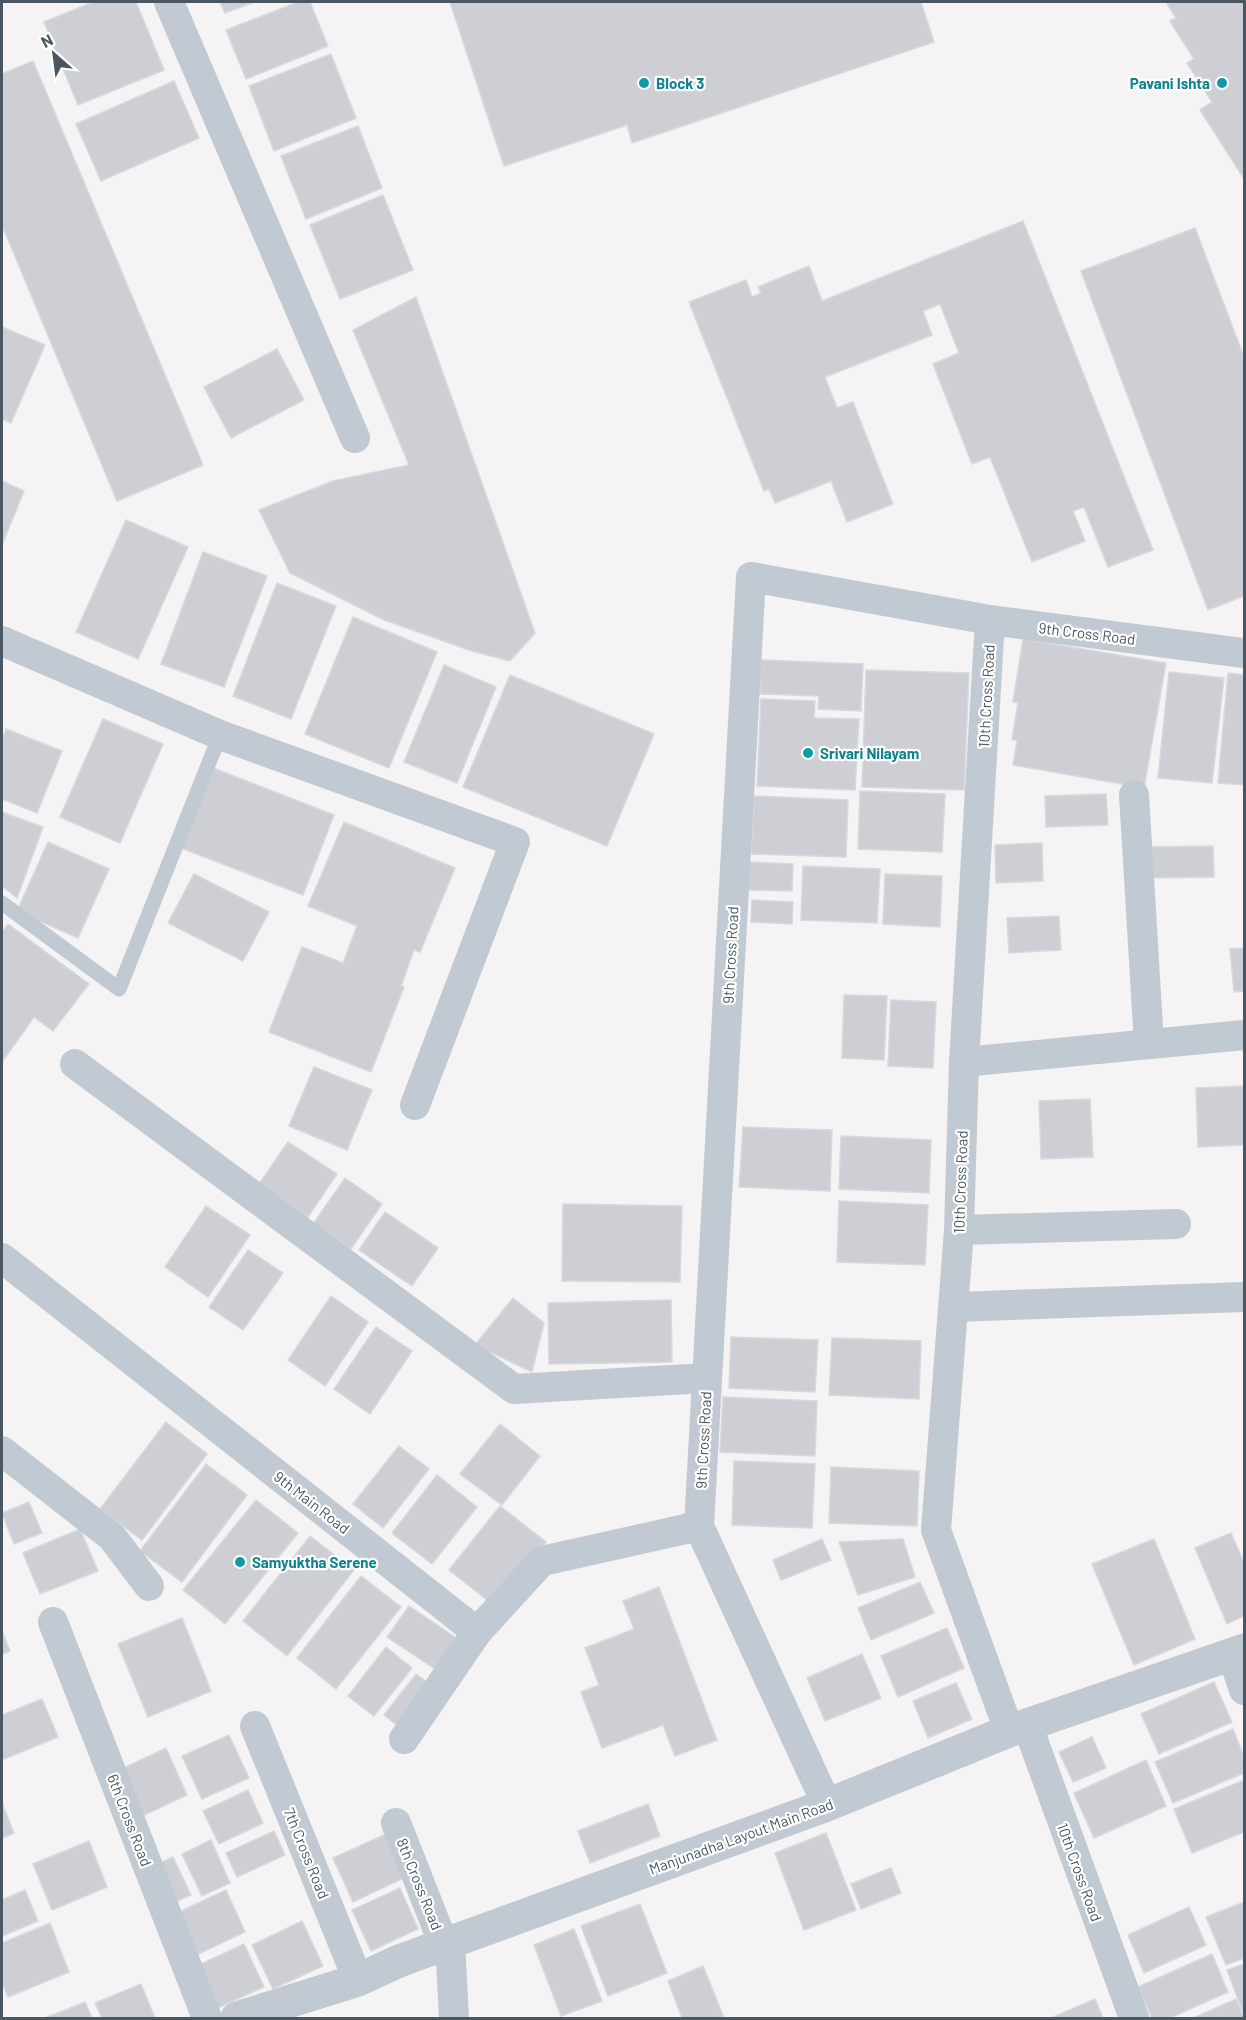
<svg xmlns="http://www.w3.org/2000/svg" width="1246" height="2020" font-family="Barlow,sans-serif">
<rect width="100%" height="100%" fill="#f5f3f3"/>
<g fill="#cdcfd5" stroke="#d7d9de" stroke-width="1.5">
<polygon points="93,2 136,2 164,70 78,105 44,22"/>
<polygon points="220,2 254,2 225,13"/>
<polygon points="298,2 310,2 328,46 246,79 226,30"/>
<polygon points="450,2 921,2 934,42 632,143 627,125 504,166"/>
<polygon points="1171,2 1244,2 1244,179 1200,110 1212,102 1187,63 1194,59 1170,21 1176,18 1167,4"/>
<polygon points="331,54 356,118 274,151 249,86"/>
<polygon points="33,61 203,465 117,501 2,225 2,74"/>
<polygon points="174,81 199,138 101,181 76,124"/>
<polygon points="358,126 382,188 306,219 281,156"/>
<polygon points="383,195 413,270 340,299 310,225"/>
<polygon points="1023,221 1153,550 1108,567 1084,507 1073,511 1085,541 1032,562 990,457 972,464 933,364 959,353 940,304 923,311 932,335 825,377 837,408 853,402 893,504 847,522 831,481 775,503 769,489 764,491 689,302 746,280 752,297 761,293 758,287 809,266 822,301"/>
<polygon points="1195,228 1244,357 1244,596 1208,610 1081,271"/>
<polygon points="416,297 535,633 510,661 472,651 384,620 290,573 259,510 333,481 409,465 353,330"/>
<polygon points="2,327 45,345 11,423 2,419"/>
<polygon points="277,349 304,400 231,438 204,387"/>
<polygon points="2,481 24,491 2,545"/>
<polygon points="126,520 188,547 138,659 76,632"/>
<polygon points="203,552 267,576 224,687 161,664"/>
<polygon points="277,583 336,606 291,719 233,696"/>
<polygon points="353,617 437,652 389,768 305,734"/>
<polygon points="1023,639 1166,663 1144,788 1013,765 1017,741 1012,739 1018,703 1013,702"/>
<polygon points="761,660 863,664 861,711 818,709 819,696 760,694"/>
<polygon points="444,665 496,687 457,783 404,762"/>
<polygon points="866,670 969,673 964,790 862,787"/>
<polygon points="1169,672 1224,678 1212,783 1158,778"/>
<polygon points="1228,673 1244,675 1244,785 1218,783"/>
<polygon points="510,675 654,734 607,846 463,787"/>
<polygon points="761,699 815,701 814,718 859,719 855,790 757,786"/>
<polygon points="103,719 163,744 120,843 60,817"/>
<polygon points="6,729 62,751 37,813 2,799 2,741"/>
<polygon points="208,766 334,815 303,895 176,846"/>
<polygon points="860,791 945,794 942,852 858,849"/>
<polygon points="1106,794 1108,825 1046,827 1045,796"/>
<polygon points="754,796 848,800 846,857 751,854"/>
<polygon points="2,812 43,827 17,898 2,886"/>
<polygon points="344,822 455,868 420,952 414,950 401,986 404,987 371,1072 269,1032 302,947 343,963 357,926 308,906"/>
<polygon points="48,842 109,869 78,938 17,911"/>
<polygon points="1042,843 1043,881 996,883 995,845"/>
<polygon points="1213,846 1214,877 1148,878 1147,847"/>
<polygon points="749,862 793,864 792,891 748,890"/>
<polygon points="803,866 880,869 877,923 801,920"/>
<polygon points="194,874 269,912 243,961 168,923"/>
<polygon points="885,874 942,876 940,927 883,924"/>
<polygon points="752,900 793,902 792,924 751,922"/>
<polygon points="1059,916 1061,950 1009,953 1007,918"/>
<polygon points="8,924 89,984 53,1031 34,1017 2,1062 2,933"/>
<polygon points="1244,948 1244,991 1234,992 1230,949"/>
<polygon points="844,995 887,996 884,1060 842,1058"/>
<polygon points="891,1000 936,1002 933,1068 888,1066"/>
<polygon points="314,1067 372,1090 347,1150 289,1126"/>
<polygon points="1244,1086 1244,1145 1198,1147 1196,1088"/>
<polygon points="1090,1099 1093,1157 1041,1159 1039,1101"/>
<polygon points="743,1127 832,1130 830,1191 739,1187"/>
<polygon points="841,1136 931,1140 929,1193 839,1189"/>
<polygon points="288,1142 337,1174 308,1217 259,1184"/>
<polygon points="345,1178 382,1204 351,1249 313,1224"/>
<polygon points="839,1201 928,1205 925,1265 837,1262"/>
<polygon points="563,1204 682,1206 680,1282 562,1281"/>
<polygon points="206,1206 250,1235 208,1297 165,1267"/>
<polygon points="385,1212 438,1248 412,1286 359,1250"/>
<polygon points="248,1250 283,1273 243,1330 209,1307"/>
<polygon points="331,1296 368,1322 325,1386 288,1360"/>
<polygon points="513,1298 544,1323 532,1372 475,1345"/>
<polygon points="671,1300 672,1362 549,1364 548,1303"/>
<polygon points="376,1327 412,1351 370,1414 334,1389"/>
<polygon points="731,1337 818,1340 815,1392 729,1388"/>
<polygon points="832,1338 921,1341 919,1399 829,1395"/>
<polygon points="723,1397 817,1401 815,1456 720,1452"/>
<polygon points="166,1422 207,1454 142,1540 100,1509"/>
<polygon points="500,1424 540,1456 502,1505 460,1474"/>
<polygon points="399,1446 429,1469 383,1528 353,1504"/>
<polygon points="734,1461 815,1464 812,1528 732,1525"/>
<polygon points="206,1464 247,1495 182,1582 140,1551"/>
<polygon points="831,1467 919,1471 917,1526 829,1523"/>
<polygon points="437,1475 477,1507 432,1564 392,1533"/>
<polygon points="256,1500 298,1533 225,1624 183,1590"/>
<polygon points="29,1502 42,1533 14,1544 2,1513"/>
<polygon points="500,1506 546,1542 496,1607 449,1570"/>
<polygon points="80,1529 98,1571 40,1594 23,1553"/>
<polygon points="1231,1533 1244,1563 1244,1616 1227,1624 1195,1548"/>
<polygon points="310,1536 354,1570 287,1656 243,1621"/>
<polygon points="822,1539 831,1560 781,1580 773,1560"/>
<polygon points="903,1539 915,1577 858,1595 839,1542"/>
<polygon points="1154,1539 1195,1639 1134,1665 1092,1564"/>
<polygon points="361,1576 401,1607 336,1689 297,1658"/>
<polygon points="920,1582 934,1613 871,1640 858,1608"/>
<polygon points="659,1587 717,1740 675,1756 663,1725 602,1748 581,1692 599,1685 585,1648 634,1629 623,1601"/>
<polygon points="409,1606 465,1644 444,1675 387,1637"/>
<polygon points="182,1618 211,1691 148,1717 118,1644"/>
<polygon points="947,1628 964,1668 898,1697 881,1656"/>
<polygon points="2,1631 10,1651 2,1654"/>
<polygon points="386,1647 412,1668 374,1716 348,1696"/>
<polygon points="862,1654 881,1698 825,1721 807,1678"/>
<polygon points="416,1674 436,1689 404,1731 384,1715"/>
<polygon points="1214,1682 1232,1722 1159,1754 1141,1714"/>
<polygon points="956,1683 972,1719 928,1738 913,1701"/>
<polygon points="42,1699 58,1737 2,1760 2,1715"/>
<polygon points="1233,1729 1244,1757 1244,1773 1173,1803 1155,1762"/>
<polygon points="229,1735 249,1778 202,1799 182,1756"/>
<polygon points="1092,1737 1106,1768 1073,1782 1059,1752"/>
<polygon points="166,1748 187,1795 136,1819 115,1772"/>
<polygon points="1146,1760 1166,1806 1094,1838 1074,1793"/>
<polygon points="1244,1780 1244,1832 1192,1853 1174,1809"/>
<polygon points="248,1790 263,1823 219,1844 203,1811"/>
<polygon points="2,1803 14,1833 2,1838"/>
<polygon points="648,1804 660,1836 590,1863 578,1831"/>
<polygon points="274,1831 285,1855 237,1877 226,1853"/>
<polygon points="388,1833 408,1876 353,1902 333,1858"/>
<polygon points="826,1833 856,1910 804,1930 775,1853"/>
<polygon points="211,1840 230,1883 202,1896 182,1854"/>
<polygon points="89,1841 107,1887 52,1910 33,1864"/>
<polygon points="173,1857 191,1895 166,1906 149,1868"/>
<polygon points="891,1868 901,1893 861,1909 851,1884"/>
<polygon points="400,1888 418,1929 371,1951 352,1910"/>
<polygon points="25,1890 38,1921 2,1936 2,1900"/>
<polygon points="226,1890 245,1932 190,1958 170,1916"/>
<polygon points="1244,1902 1244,1958 1226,1965 1206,1917"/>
<polygon points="640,1904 667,1973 608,1996 581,1926"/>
<polygon points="1189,1907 1206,1945 1144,1973 1128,1935"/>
<polygon points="302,1921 323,1966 273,1989 252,1945"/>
<polygon points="50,1923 69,1972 8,1997 2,1982 2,1943"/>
<polygon points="574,1929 602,2001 561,2016 534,1945"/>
<polygon points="244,1944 264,1987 211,2011 192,1968"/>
<polygon points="1212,1954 1228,1992 1170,2018 1152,2018 1138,1987"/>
<polygon points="1244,1964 1244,2015 1227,1970"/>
<polygon points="703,1966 724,2018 682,2018 668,1981"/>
<polygon points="141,1984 155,2018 102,2018 95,2003"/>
<polygon points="1095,1999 1103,2018 1051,2018"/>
<polygon points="1236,1999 1244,2018 1193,2018"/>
<polygon points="85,2002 92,2018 45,2018"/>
</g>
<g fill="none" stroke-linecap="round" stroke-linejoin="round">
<polyline stroke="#c1cad2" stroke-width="15" points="2,903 119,989 220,735"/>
<g stroke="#c1cad2" stroke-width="30">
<polyline points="169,2 355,438"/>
<polyline points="990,620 964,1062 959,1230 936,1530 1009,1731"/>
<polyline points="2,641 220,735 515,842 415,1105"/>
<polyline points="1134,795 1149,1044"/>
<polyline points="964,1062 1244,1035"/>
<polyline points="75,1064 514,1389 707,1378"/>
<polyline points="959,1230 1176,1224"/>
<polyline points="2,1258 477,1632 542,1561 699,1526"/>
<polyline points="954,1307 1244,1297"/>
<polyline points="2,1451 112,1537 149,1586"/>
<polyline points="53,1622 207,2018"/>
<polyline points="1232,1654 1244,1690"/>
<polyline points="1027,1724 1134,2018"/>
<polyline points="255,1726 358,1980"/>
<polyline points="404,1739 477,1632"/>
<polyline points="827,1805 699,1526 751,577 990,620 1244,653"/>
<polyline points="396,1823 444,1945"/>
<polyline points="450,1942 454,2018"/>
</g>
<polyline stroke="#c1cad2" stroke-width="33" points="237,2018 358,1980 399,1961 827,1805 1009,1731 1244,1650"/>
</g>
<g fill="#0f9aa8" stroke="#fff" stroke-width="2">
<circle cx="644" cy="83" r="6"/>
<circle cx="1222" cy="83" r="6"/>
<circle cx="808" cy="753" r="6"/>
<circle cx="240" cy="1562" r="6"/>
</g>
<g text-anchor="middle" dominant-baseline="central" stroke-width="4.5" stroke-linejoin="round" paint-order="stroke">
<g font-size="15" font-weight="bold" fill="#0d838f" stroke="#fff" text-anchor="start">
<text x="656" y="83">Block 3</text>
<text x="1210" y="83" text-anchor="end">Pavani Ishta</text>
<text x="820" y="753">Srivari Nilayam</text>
<text x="252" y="1562">Samyuktha Serene</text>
</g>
<g font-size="15" fill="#4a5661" stroke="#fff">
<text transform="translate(1087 633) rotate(7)">9th Cross Road</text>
<text transform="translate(986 696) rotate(-87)">10th Cross Road</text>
<text transform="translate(730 955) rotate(-87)">9th Cross Road</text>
<text transform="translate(960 1182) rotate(-88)">10th Cross Road</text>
<text transform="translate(703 1440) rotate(-87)">9th Cross Road</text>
<text transform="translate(312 1502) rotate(38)">9th Main Road</text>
<text transform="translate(130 1820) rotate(69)">6th Cross Road</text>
<text transform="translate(741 1836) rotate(-20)">Manjunadha Layout Main Road</text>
<text transform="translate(307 1853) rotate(68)">7th Cross Road</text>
<text transform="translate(1080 1872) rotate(70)">10th Cross Road</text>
<text transform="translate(420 1884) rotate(68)">8th Cross Road</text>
</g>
</g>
<rect width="1246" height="2020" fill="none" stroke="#4a5661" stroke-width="6"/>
<g transform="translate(54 54) rotate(332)" stroke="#ffffff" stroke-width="4.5" paint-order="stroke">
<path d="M0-4.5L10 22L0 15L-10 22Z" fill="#4a5661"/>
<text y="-9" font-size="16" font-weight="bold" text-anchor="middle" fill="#4a5661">N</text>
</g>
</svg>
